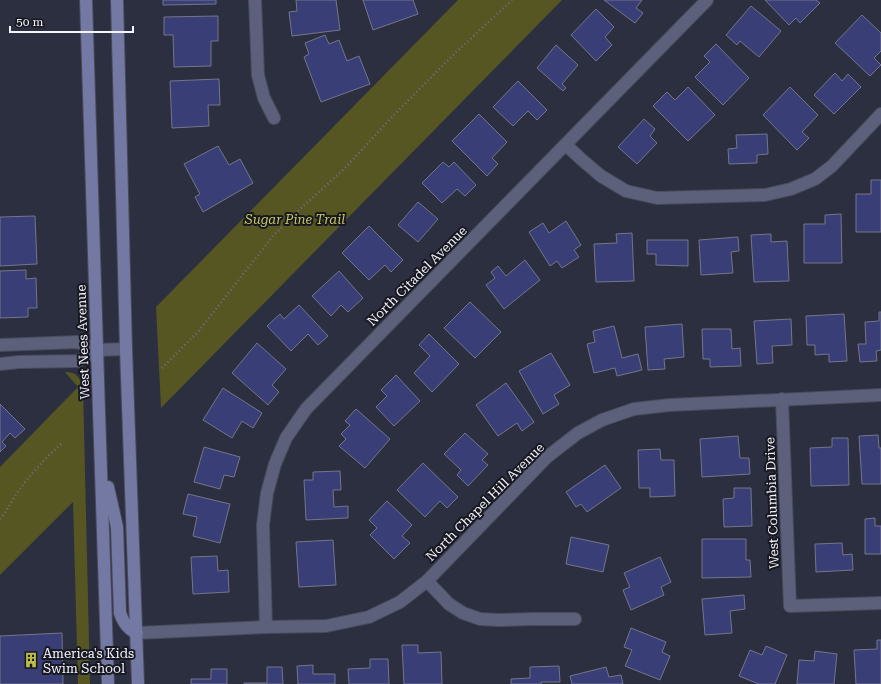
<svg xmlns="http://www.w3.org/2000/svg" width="881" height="684" font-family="'Roboto Serif',serif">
<rect width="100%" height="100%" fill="#2c2f40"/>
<g fill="#555621">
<polygon points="458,0 562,0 161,408 156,307"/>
<path d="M65,372C77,372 79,377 83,387L90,684H78L73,502L0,575V467L78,387Z"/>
</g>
<g fill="#3a3e76" stroke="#73768a">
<polygon points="163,0 216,0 216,4 163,5"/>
<polygon points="296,0 336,0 340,30 292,36 289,12 297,11"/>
<polygon points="363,0 413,0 418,14 373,30"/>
<polygon points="604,0 642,0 636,8 643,13 635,23"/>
<polygon points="765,0 816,0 820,3 800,23 796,18 789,25"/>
<polygon points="751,6 781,31 759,57 740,41 737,45 726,35"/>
<polygon points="596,9 614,27 605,37 612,45 596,61 571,35"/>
<polygon points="862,15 881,33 881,51 874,58 881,65 870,76 835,43"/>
<polygon points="218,16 218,41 211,41 211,66 174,67 173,35 164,35 164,17"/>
<polygon points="325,35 329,44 339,40 347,61 359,56 370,84 321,102 304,57 309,54 305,43"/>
<polygon points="716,44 749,78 723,105 695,77 710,62 704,56"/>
<polygon points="556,45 578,65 562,84 566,88 563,91 537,68"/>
<polygon points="835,73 842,81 848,74 861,87 834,114 814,95"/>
<polygon points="219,79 220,105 208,105 209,126 172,128 170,81"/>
<polygon points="518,81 547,110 537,120 528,111 513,126 493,107"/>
<polygon points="688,87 715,115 688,141 653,106 667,92 675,100"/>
<polygon points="790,87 818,115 802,132 809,138 797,150 763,115"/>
<polygon points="479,114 507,142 492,158 498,164 487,176 452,141"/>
<polygon points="644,119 655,129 650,136 657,143 637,164 618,147"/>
<polygon points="767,134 768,154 757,155 757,163 729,164 728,149 737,148 736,135"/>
<polygon points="218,146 229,165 240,159 253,183 203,212 195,197 200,194 184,164"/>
<polygon points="443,162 449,167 454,162 476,185 465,196 457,189 442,203 422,183"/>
<polygon points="871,180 881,180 881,232 856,232 856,194 871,194"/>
<polygon points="418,202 438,219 418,242 398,225"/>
<polygon points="841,214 842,263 804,263 804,224 825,224 825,215"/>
<polygon points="35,216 37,264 0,266 0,217"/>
<polygon points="566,221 581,245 574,250 579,257 562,268 557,261 550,266 529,232 543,223 549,233"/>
<polygon points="369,226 403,260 391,272 385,265 369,280 342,253"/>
<polygon points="632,233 634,281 596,282 594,244 617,243 616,234"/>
<polygon points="771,234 771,242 787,241 789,281 754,282 751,235"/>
<polygon points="738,237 739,251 731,252 733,273 701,275 699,240"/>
<polygon points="647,240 688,240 688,266 656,265 656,254 647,254"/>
<polygon points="525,260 540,280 504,309 486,285 495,278 491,272 498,266 506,276"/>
<polygon points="26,270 26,279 36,278 37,308 28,308 28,317 0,318 0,271"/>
<polygon points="339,271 363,298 348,312 341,305 331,316 312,296"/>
<polygon points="470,302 501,332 475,358 444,328"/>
<polygon points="299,305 328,336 318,345 308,334 291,351 267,326 280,314 284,319"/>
<polygon points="879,312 881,312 881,350 876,351 877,361 860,362 858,344 866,344 865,322 879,321"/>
<polygon points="844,314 847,361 829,362 829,354 815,355 815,345 807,345 806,316"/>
<polygon points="791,319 792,345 772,346 773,363 757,364 754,321"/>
<polygon points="682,324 684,357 664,359 665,369 648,370 645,327"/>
<polygon points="614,326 622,358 638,354 642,370 617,376 615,368 594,373 587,344 595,342 593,331"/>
<polygon points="702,329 731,329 732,349 740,348 741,366 710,367 710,359 703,359"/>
<polygon points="429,334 459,364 432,392 414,373 430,356 419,345"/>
<polygon points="257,343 286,369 272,385 279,392 268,405 232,373"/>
<polygon points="551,353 570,385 554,395 559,404 543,414 519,371"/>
<polygon points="396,375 420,401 394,426 376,407 387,396 381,390"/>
<polygon points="506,383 534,422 522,431 517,423 498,436 476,405"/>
<polygon points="223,388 262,413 253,428 242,421 232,438 203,420"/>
<polygon points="0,404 25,429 15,438 10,433 2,442 6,446 0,452"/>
<polygon points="356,409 390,439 365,468 339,446 346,439 341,434 350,425 345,421"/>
<polygon points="465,433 488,454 482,460 488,465 468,486 457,475 461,470 444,454"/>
<polygon points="878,435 879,448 881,448 881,484 862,484 859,436"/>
<polygon points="738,436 740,458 749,458 750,474 702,477 700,439"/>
<polygon points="832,438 848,438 849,485 811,486 810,448 832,447"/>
<polygon points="204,447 240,457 234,477 224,475 220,489 194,482"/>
<polygon points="660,449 661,460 674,460 675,496 650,497 650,488 639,488 638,450"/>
<polygon points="423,463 458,497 447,508 440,501 425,517 397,490"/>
<polygon points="605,465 621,488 587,512 581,504 576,507 566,492"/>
<polygon points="340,471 341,490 333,490 334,507 348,506 348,518 306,520 304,480 313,480 313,472"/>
<polygon points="734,488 751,488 752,526 724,527 723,499 734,498"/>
<polygon points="188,494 230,504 220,543 193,536 197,517 183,514"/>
<polygon points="387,501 412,525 402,536 410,543 394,559 370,535 377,528 369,520"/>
<polygon points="875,518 875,526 881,526 881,554 865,554 865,519"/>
<polygon points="571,537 609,545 603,572 566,564"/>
<polygon points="702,539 746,539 746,560 750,560 751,577 702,578"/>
<polygon points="333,540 336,585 299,587 296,542"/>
<polygon points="842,543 843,555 852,554 853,570 816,572 815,544"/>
<polygon points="217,556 218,571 228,570 229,592 193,594 191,557"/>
<polygon points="660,557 671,582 661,587 664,595 631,610 623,590 630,587 624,573"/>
<polygon points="744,595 745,609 730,611 732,633 705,635 702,599"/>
<polygon points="631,628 666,642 662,652 670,656 660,680 625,666 632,650 624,647"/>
<polygon points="62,633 63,684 0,684 0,636"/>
<polygon points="877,640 881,640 881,684 856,684 854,650 877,649"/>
<polygon points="402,645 418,645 418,653 441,652 442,684 404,684"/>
<polygon points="766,646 787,655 775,684 759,684 739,676 750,650 762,655"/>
<polygon points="815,651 837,654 834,684 797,684 799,660 814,661"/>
<polygon points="370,659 388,659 389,684 349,684 348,669 370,668"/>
<polygon points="313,665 313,674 335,674 335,684 298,684 297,666"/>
<polygon points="559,666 560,682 541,682 541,684 511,684 511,679 530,678 530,667"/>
<polygon points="267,667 282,667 283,684 244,684 244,683 267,683"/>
<polygon points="606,667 609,677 621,675 623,684 572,684 570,676"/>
<polygon points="211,669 227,669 227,684 191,684 191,679 211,679"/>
</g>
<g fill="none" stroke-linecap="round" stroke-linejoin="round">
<defs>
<g id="minor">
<polyline points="255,0 258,75 264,98 274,118"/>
<polyline points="566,145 581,159 601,176 626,191 657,198 765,195 791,189 815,179 832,166 881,114"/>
<polyline points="0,345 77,342 97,350 126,349"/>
<polyline points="0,364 19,362 78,361 97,350"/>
<polyline points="782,399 790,606 881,603"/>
<polyline points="427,581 449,604 463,613 480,619 498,620 533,619 575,619"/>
<polyline points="266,627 263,525 267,493 275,464 286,438 306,409 707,0"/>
<polyline points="137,633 266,627 326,626 369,617 400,602 427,581 547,457 578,433 602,420 634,409 670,405 881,395"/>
</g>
<g id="secondary">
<path d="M86,0C92,228 101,456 108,684"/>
<polyline points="117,0 126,349 138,684"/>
<path d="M108,487L117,527L120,613C123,622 127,629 137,633"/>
</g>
</defs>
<use href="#minor" stroke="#484b5b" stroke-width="14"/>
<use href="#secondary" stroke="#484b5b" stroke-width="14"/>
<g stroke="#6f7180" stroke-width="2.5" stroke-dasharray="1 3" stroke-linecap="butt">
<polyline points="162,368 198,332 273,236 298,211 344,169 393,116 450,58 512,0"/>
<path d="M0,519C7,511 11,502 17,493C30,475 45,458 61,444"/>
</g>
<use href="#minor" stroke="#5c607a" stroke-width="12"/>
<use href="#secondary" stroke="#7379a3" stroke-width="12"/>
</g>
<defs>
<symbol id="building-bare" viewBox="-9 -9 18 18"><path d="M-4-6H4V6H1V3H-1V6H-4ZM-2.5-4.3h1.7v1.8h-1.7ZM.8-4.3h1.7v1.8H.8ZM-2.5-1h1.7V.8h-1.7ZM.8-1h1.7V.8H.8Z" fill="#bebf42" stroke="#171820" stroke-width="2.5" paint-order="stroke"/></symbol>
</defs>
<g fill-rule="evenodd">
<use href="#building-bare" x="20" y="649" width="22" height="22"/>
</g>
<g text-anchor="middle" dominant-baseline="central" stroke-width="4" stroke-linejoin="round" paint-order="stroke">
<g font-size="13" font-style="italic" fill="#c7c963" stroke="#171820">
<text x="295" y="219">Sugar Pine Trail</text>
</g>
<g font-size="13" fill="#f3f4fe" stroke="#171820">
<text transform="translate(417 276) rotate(-45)">North Citadel Avenue</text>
<text transform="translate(83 342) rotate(-92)">West Nees Avenue</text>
<text transform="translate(485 502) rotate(-45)">North Chapel Hill Avenue</text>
<text transform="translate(772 503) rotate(-92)">West Columbia Drive</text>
</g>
<g font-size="13" fill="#f3f4fe" stroke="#171820" text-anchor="start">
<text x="43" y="653">America's Kids<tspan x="43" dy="15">Swim School</tspan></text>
</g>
</g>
<path d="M10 26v6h123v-6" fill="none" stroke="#f3f4fe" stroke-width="2"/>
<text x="16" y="26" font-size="12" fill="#f3f4fe" stroke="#171820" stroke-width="3" paint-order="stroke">50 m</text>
</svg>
